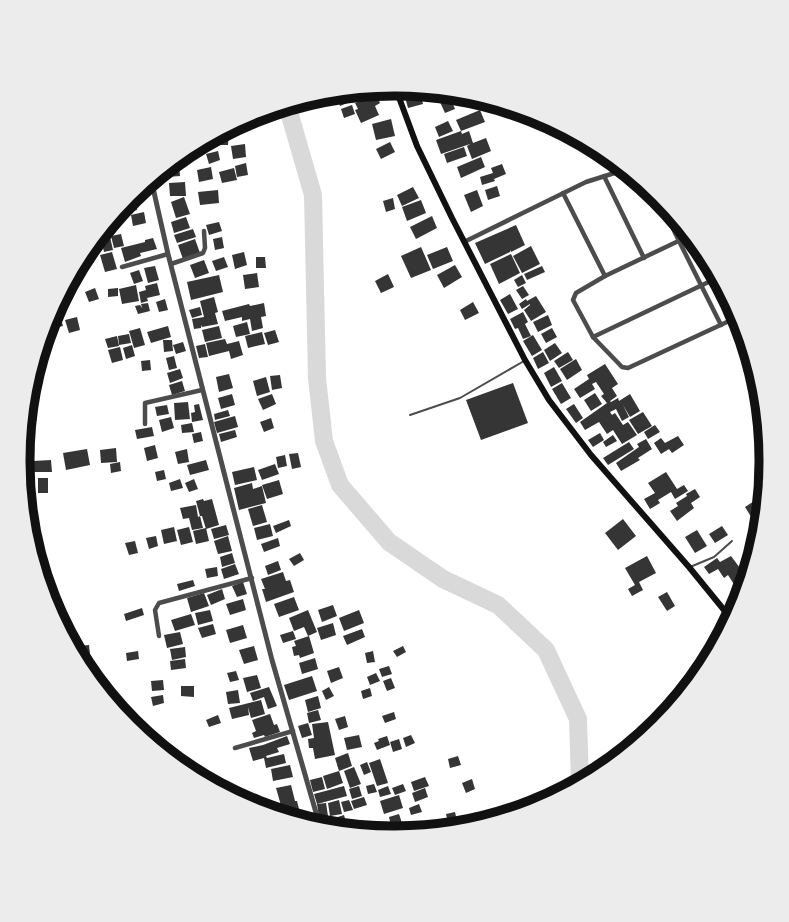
<svg xmlns="http://www.w3.org/2000/svg" width="789" height="922" font-family="'PT Sans',sans-serif">
<rect width="100%" height="100%" fill="#fff"/>
<g fill="none" stroke-linecap="round" stroke-linejoin="round">
<polyline stroke="#d9d9d9" stroke-width="18" points="287,105 313,195 317,378 324,441 340,485 389,542 443,579 498,605 546,650 578,719 580,782"/>
</g>
<g fill="#353535">
<polygon points="402,86 419,89 423,104 408,108"/>
<polygon points="366,90 368,96 354,100 351,93"/>
<polygon points="347,94 350,102 340,106 337,98"/>
<polygon points="376,94 380,103 375,106 379,115 361,123 355,110 358,109 355,103"/>
<polygon points="450,97 455,109 445,113 440,102"/>
<polygon points="352,105 355,114 344,118 341,109"/>
<polygon points="480,110 485,122 461,131 456,120"/>
<polygon points="391,119 395,136 376,140 372,124"/>
<polygon points="448,121 453,131 439,137 435,127"/>
<polygon points="223,131 229,131 228,145 214,145 215,137"/>
<polygon points="461,131 462,134 469,131 473,143 486,138 491,151 472,159 467,146 470,144 441,154 436,140"/>
<polygon points="390,142 395,152 381,159 376,149"/>
<polygon points="245,144 246,157 233,159 231,146"/>
<polygon points="464,147 467,156 447,163 444,154"/>
<polygon points="218,151 220,160 209,164 206,154"/>
<polygon points="481,157 485,167 461,178 457,167"/>
<polygon points="246,163 248,175 237,177 235,166"/>
<polygon points="173,164 179,164 180,176 167,177 166,169"/>
<polygon points="502,164 506,174 494,179 495,181 482,185 480,177 493,173 491,168"/>
<polygon points="211,167 213,179 199,182 197,170"/>
<polygon points="234,168 237,180 222,183 219,172"/>
<polygon points="185,182 186,196 170,196 169,183"/>
<polygon points="497,186 500,196 488,200 485,190"/>
<polygon points="413,187 419,198 402,206 397,195"/>
<polygon points="218,190 219,203 200,205 198,192"/>
<polygon points="477,190 483,206 471,212 464,195"/>
<polygon points="134,196 137,210 120,214 119,208 126,198"/>
<polygon points="184,197 190,214 176,218 171,202"/>
<polygon points="393,198 395,209 386,212 383,201"/>
<polygon points="421,200 426,213 407,221 402,207"/>
<polygon points="144,212 146,223 133,226 131,215"/>
<polygon points="432,216 437,228 416,239 410,227"/>
<polygon points="186,217 190,228 174,233 171,222"/>
<polygon points="219,222 222,231 209,235 206,225"/>
<polygon points="516,225 525,245 511,252 510,250 510,252 485,264 475,243"/>
<polygon points="193,229 196,237 177,243 174,235"/>
<polygon points="121,234 124,246 114,248 111,236"/>
<polygon points="110,237 113,250 104,252 101,239"/>
<polygon points="222,237 224,248 215,250 213,239"/>
<polygon points="153,238 157,249 140,253 141,256 125,262 121,248 145,242 145,240"/>
<polygon points="195,239 200,253 183,259 178,245"/>
<polygon points="531,246 540,264 522,273 513,256"/>
<polygon points="421,247 431,270 411,278 401,256"/>
<polygon points="447,247 453,261 433,269 427,255"/>
<polygon points="112,252 117,269 105,272 100,255"/>
<polygon points="244,252 247,265 235,269 232,255"/>
<polygon points="511,254 520,273 499,284 490,264"/>
<polygon points="224,257 228,267 216,271 212,261"/>
<polygon points="256,257 265,257 266,268 256,268"/>
<polygon points="204,260 209,273 195,278 190,265"/>
<polygon points="455,265 462,277 444,288 437,275"/>
<polygon points="155,266 159,280 148,283 144,268"/>
<polygon points="542,266 545,272 527,280 524,274"/>
<polygon points="139,270 143,281 134,284 130,273"/>
<polygon points="257,273 259,287 245,289 243,275"/>
<polygon points="388,274 394,287 381,293 375,281"/>
<polygon points="219,275 223,292 191,300 187,282"/>
<polygon points="522,275 526,283 518,287 514,280"/>
<polygon points="157,283 160,295 147,298 148,301 141,303 139,292 146,290 145,286"/>
<polygon points="136,285 139,301 122,304 119,289"/>
<polygon points="523,286 529,295 522,299 516,290"/>
<polygon points="95,288 99,299 89,302 85,292"/>
<polygon points="118,288 118,296 108,297 108,289"/>
<polygon points="510,294 518,309 508,314 500,300"/>
<polygon points="536,296 546,312 531,321 524,310 530,305 530,304 522,309 519,304 526,299 527,301"/>
<polygon points="214,297 218,312 215,313 218,324 202,327 201,325 201,328 194,329 192,319 204,317 200,301"/>
<polygon points="165,299 168,310 159,312 156,302"/>
<polygon points="473,302 479,313 465,320 460,310"/>
<polygon points="148,303 150,311 138,314 135,306 140,305 142,308 141,304"/>
<polygon points="264,303 266,316 261,317 263,328 252,331 250,319 242,321 242,317 225,321 222,311 249,304 250,306"/>
<polygon points="200,307 202,315 192,318 189,310"/>
<polygon points="523,312 528,322 525,324 531,336 523,339 518,328 515,329 510,319"/>
<polygon points="548,315 552,325 538,332 533,322"/>
<polygon points="60,316 63,326 55,328 52,318"/>
<polygon points="77,317 80,330 69,333 65,320"/>
<polygon points="247,322 250,334 236,337 233,326"/>
<polygon points="168,326 171,337 151,343 147,332"/>
<polygon points="219,326 222,338 205,342 202,330"/>
<polygon points="140,328 145,345 134,348 129,331"/>
<polygon points="552,328 557,337 546,343 541,334"/>
<polygon points="275,330 279,342 268,345 264,333"/>
<polygon points="262,332 265,344 248,348 245,336"/>
<polygon points="129,334 131,343 119,345 118,336"/>
<polygon points="533,335 542,350 532,356 523,341"/>
<polygon points="117,336 119,346 108,348 105,339"/>
<polygon points="225,339 227,344 239,341 243,355 231,359 229,351 209,356 206,343"/>
<polygon points="163,340 172,340 173,351 164,352"/>
<polygon points="183,342 186,351 176,354 173,345"/>
<polygon points="555,343 562,353 550,361 544,350"/>
<polygon points="205,344 208,357 199,358 196,346"/>
<polygon points="132,345 135,356 126,359 123,348"/>
<polygon points="120,347 123,360 112,363 108,350"/>
<polygon points="543,352 549,363 538,369 533,358"/>
<polygon points="568,352 573,360 559,368 554,361"/>
<polygon points="174,356 177,368 169,370 166,358"/>
<polygon points="576,359 582,370 567,380 560,369"/>
<polygon points="150,360 151,370 142,371 141,361"/>
<polygon points="605,364 618,384 612,388 617,396 610,401 611,402 618,398 619,401 630,394 640,411 630,417 623,405 629,417 622,421 616,409 610,412 612,415 615,413 623,425 628,422 637,435 622,444 613,430 607,434 599,422 585,430 580,422 607,403 601,396 604,394 596,382 592,384 595,389 580,398 574,389 589,379 587,375"/>
<polygon points="554,367 562,381 551,387 544,373"/>
<polygon points="180,369 183,378 170,383 167,373"/>
<polygon points="229,374 233,388 219,392 216,377"/>
<polygon points="280,375 282,388 272,390 270,376"/>
<polygon points="266,377 270,392 257,396 253,381"/>
<polygon points="182,381 185,391 172,395 169,385"/>
<polygon points="513,383 528,423 481,440 466,400"/>
<polygon points="562,383 571,398 561,404 552,389"/>
<polygon points="595,393 602,404 591,411 584,400"/>
<polygon points="232,394 235,405 221,409 218,398"/>
<polygon points="272,394 276,404 263,410 258,399"/>
<polygon points="188,402 190,419 175,420 174,403"/>
<polygon points="199,404 203,420 192,422 191,413 195,412 194,405"/>
<polygon points="574,404 583,418 576,423 566,409"/>
<polygon points="167,405 169,414 157,416 155,407"/>
<polygon points="228,410 230,416 215,420 214,414"/>
<polygon points="643,412 652,426 638,434 629,420"/>
<polygon points="235,416 238,427 217,433 214,422"/>
<polygon points="171,417 174,428 162,432 159,420"/>
<polygon points="271,418 274,428 264,432 260,422"/>
<polygon points="192,423 194,432 182,433 181,425"/>
<polygon points="655,425 660,432 648,439 644,432"/>
<polygon points="152,427 154,436 137,439 135,430"/>
<polygon points="235,430 237,437 221,442 219,434"/>
<polygon points="201,432 203,441 194,443 192,434"/>
<polygon points="600,433 604,440 593,447 588,440"/>
<polygon points="613,435 617,441 606,447 603,442"/>
<polygon points="678,436 684,445 672,453 669,449 661,454 654,443 661,438 665,443"/>
<polygon points="646,439 652,449 638,458 640,460 621,471 616,463 639,447 637,444"/>
<polygon points="629,442 634,449 608,465 603,458"/>
<polygon points="155,445 158,458 147,461 144,448"/>
<polygon points="116,448 117,462 101,463 100,450"/>
<polygon points="87,449 90,465 66,470 63,453"/>
<polygon points="187,449 189,462 178,464 175,452"/>
<polygon points="298,453 301,467 292,469 289,454"/>
<polygon points="285,455 287,466 278,468 276,457"/>
<polygon points="51,460 52,472 34,472 33,461"/>
<polygon points="206,460 209,470 190,475 187,465"/>
<polygon points="120,462 121,471 111,473 110,464"/>
<polygon points="275,464 279,474 262,480 258,470"/>
<polygon points="254,467 257,480 235,485 232,472"/>
<polygon points="164,470 166,479 157,481 155,472"/>
<polygon points="666,472 677,489 684,485 688,491 675,499 671,492 658,500 660,503 650,509 644,499 655,493 648,483"/>
<rect x="38" y="478" width="10" height="15"/>
<polygon points="180,479 183,488 171,491 169,483"/>
<polygon points="194,479 198,489 189,492 185,483"/>
<polygon points="279,480 283,494 267,499 262,485"/>
<polygon points="252,483 253,489 262,486 266,503 239,510 234,488"/>
<polygon points="695,489 700,497 691,503 694,508 677,521 670,511 678,506 676,503 687,496 686,494"/>
<polygon points="762,496 764,499 760,520 755,523 745,507"/>
<polygon points="203,499 204,501 212,499 219,525 206,529 202,516 200,516 203,528 192,530 189,518 183,519 180,508 196,505 198,517 200,516 196,501"/>
<polygon points="262,505 267,522 253,526 248,509"/>
<polygon points="623,519 636,536 618,550 605,533"/>
<polygon points="289,520 291,526 276,533 273,526"/>
<polygon points="270,524 273,536 257,540 254,528"/>
<polygon points="226,525 229,535 214,539 211,529"/>
<polygon points="722,526 728,535 715,543 709,534"/>
<polygon points="174,527 177,541 164,544 161,530"/>
<polygon points="189,527 193,542 181,545 177,530"/>
<polygon points="206,528 209,541 196,544 193,531"/>
<polygon points="697,530 707,546 695,553 685,537"/>
<polygon points="156,536 158,546 149,549 146,538"/>
<polygon points="228,536 232,551 218,554 214,541"/>
<polygon points="278,538 280,546 264,552 261,544"/>
<polygon points="135,541 138,553 129,555 125,543"/>
<polygon points="232,553 235,563 222,567 220,557"/>
<polygon points="300,553 304,560 294,566 289,559"/>
<polygon points="647,556 656,573 639,582 643,590 632,596 628,589 635,585 625,568"/>
<polygon points="731,556 740,568 742,567 748,577 747,583 737,589 728,575 724,578 718,569 709,574 704,567 717,558 720,562"/>
<polygon points="278,561 281,570 268,575 265,566"/>
<polygon points="235,564 239,574 224,579 221,569"/>
<polygon points="217,567 218,576 207,578 205,569"/>
<polygon points="283,572 286,581 290,580 294,592 266,602 262,589 265,589 261,579"/>
<polygon points="193,580 195,586 179,591 177,584"/>
<polygon points="243,582 247,594 237,597 232,586"/>
<polygon points="222,589 225,599 211,605 207,595"/>
<polygon points="667,592 675,606 667,611 658,597"/>
<polygon points="204,593 209,606 191,612 187,598"/>
<polygon points="294,597 299,610 279,617 274,604"/>
<polygon points="243,599 246,610 230,615 226,604"/>
<polygon points="333,605 337,616 322,622 318,610"/>
<polygon points="142,608 144,615 126,621 124,614"/>
<polygon points="210,610 213,621 198,625 195,613"/>
<polygon points="308,610 317,632 308,636 304,627 294,631 289,618"/>
<polygon points="359,610 364,623 344,631 339,618"/>
<polygon points="191,614 195,625 175,631 171,620"/>
<polygon points="333,623 336,635 321,640 317,628"/>
<polygon points="213,624 216,634 202,638 198,628"/>
<polygon points="243,625 247,638 230,643 226,630"/>
<polygon points="362,629 365,637 347,645 343,636"/>
<polygon points="293,631 296,639 283,643 280,635"/>
<polygon points="180,632 183,644 167,648 164,635"/>
<polygon points="309,636 314,653 300,658 299,655 294,656 292,647 296,646 294,641"/>
<polygon points="89,645 90,654 82,655 80,646"/>
<polygon points="254,646 258,660 244,664 239,650"/>
<polygon points="403,646 406,652 397,657 393,651"/>
<polygon points="185,647 186,657 172,660 170,649"/>
<polygon points="138,651 139,659 127,661 126,653"/>
<polygon points="373,651 375,662 367,663 365,653"/>
<polygon points="315,658 318,669 302,674 299,663"/>
<polygon points="185,659 186,668 171,670 170,661"/>
<polygon points="389,666 392,674 382,677 379,669"/>
<polygon points="339,667 343,678 331,683 327,671"/>
<polygon points="236,671 239,680 230,682 227,673"/>
<polygon points="376,673 380,681 370,685 367,677"/>
<polygon points="257,675 261,688 247,692 243,678"/>
<polygon points="312,676 317,691 289,700 284,685"/>
<polygon points="391,678 395,688 387,691 383,681"/>
<polygon points="163,680 164,690 152,691 151,681"/>
<polygon points="181,686 194,686 194,697 181,696"/>
<polygon points="269,687 277,706 268,709 264,697 253,701 250,693"/>
<polygon points="329,687 334,696 326,700 322,691"/>
<polygon points="370,688 372,696 363,699 361,691"/>
<polygon points="238,690 240,703 228,704 226,692"/>
<polygon points="163,695 164,703 153,706 151,697"/>
<polygon points="318,696 321,708 308,712 305,700"/>
<polygon points="261,700 265,714 251,718 248,707 249,715 232,719 229,708"/>
<polygon points="318,710 321,720 309,723 307,713"/>
<polygon points="394,712 396,719 385,723 382,716"/>
<polygon points="270,714 274,725 277,724 280,732 265,737 264,735 254,738 252,733 256,731 252,720"/>
<polygon points="218,715 221,723 209,727 206,720"/>
<polygon points="345,716 348,727 339,730 335,719"/>
<polygon points="328,722 335,755 315,759 313,748 309,748 308,739 314,738 312,724"/>
<polygon points="308,723 312,735 302,738 298,726"/>
<polygon points="359,735 362,747 347,750 344,738"/>
<polygon points="411,735 415,743 406,747 403,738"/>
<polygon points="287,736 290,744 277,748 279,752 266,756 267,758 284,754 286,763 266,768 264,758 253,761 249,748 263,745"/>
<polygon points="387,736 390,745 377,750 374,743 379,741 378,739"/>
<polygon points="399,739 402,749 393,752 390,742"/>
<polygon points="348,753 352,766 339,771 335,758"/>
<polygon points="458,756 461,765 450,768 448,759"/>
<polygon points="380,759 388,783 377,786 369,763"/>
<polygon points="367,762 371,772 364,775 360,765"/>
<polygon points="290,765 293,777 273,781 271,769"/>
<polygon points="354,767 361,784 350,788 344,771"/>
<polygon points="339,771 343,783 327,789 323,776"/>
<polygon points="322,777 325,789 313,792 310,780"/>
<polygon points="425,777 429,786 414,791 411,782"/>
<polygon points="472,779 475,789 466,793 462,783"/>
<polygon points="229,782 229,795 210,783"/>
<polygon points="374,784 377,792 368,794 366,786"/>
<polygon points="403,784 406,791 395,795 392,788"/>
<polygon points="291,785 295,801 297,801 301,817 295,818 284,816 276,788"/>
<polygon points="344,786 347,796 317,804 314,794"/>
<polygon points="359,786 362,796 352,799 349,789"/>
<polygon points="388,786 391,794 380,797 378,790"/>
<polygon points="425,788 428,797 415,802 412,793"/>
<polygon points="233,791 244,791 244,805 233,798"/>
<polygon points="399,795 403,808 384,814 380,801"/>
<polygon points="364,797 367,805 354,809 351,801"/>
<polygon points="339,800 342,814 330,816 328,803"/>
<polygon points="349,800 353,810 344,812 341,802"/>
<polygon points="326,803 328,816 319,817 317,804"/>
<polygon points="419,804 422,812 411,815 409,808"/>
<polygon points="455,812 457,821 448,823 446,814"/>
<polygon points="399,814 402,823 391,826 389,817"/>
<polygon points="344,815 348,829 319,823"/>
<polygon points="362,820 365,828 358,831 354,830 351,824"/>
<polygon points="377,822 381,833 377,835 370,833 367,826"/>
</g>
<g fill="none" stroke-linecap="round" stroke-linejoin="round">
<g stroke="#4c4c4c" stroke-width="2">
<polyline points="410,415 460,398 524,361"/>
<polyline points="690,567 714,557 732,541"/>
</g>
<g stroke="#4c4c4c" stroke-width="4.5">
<polyline points="604,176 644,258"/>
<polyline points="655,191 679,241 721,325"/>
<polyline points="563,193 605,276"/>
<polyline points="689,236 605,276 576,293 573,300 593,337 622,367 628,368 742,315"/>
<polyline points="464,242 586,182 624,170"/>
<polyline points="171,264 203,253 205,248 204,231"/>
<polyline points="122,267 168,254"/>
<polyline points="593,337 717,278"/>
<polyline points="145,424 145,403 202,390"/>
<polyline points="159,636 155,610 159,603 252,578"/>
<polyline points="235,748 293,731"/>
</g>
<polyline stroke="#4c4c4c" stroke-width="5" points="151,179 168,254 272,660 319,823"/>
<polyline stroke="#111" stroke-width="6" points="394,84 417,146 452,218 525,360 549,400 591,455 689,567 733,621"/>
</g>
<path d="M0 0H789V922H0ZM394 96H395A364 364 0 0 1 759 460V462A364 364 0 0 1 395 826H394A364 364 0 0 1 30 462V460A364 364 0 0 1 394 96Z" fill="#ececec" fill-rule="evenodd"/>
<path fill="none" stroke="#111" stroke-width="9" d="M394 96H395A364 364 0 0 1 759 460V462A364 364 0 0 1 395 826H394A364 364 0 0 1 30 462V460A364 364 0 0 1 394 96Z"/>
</svg>
